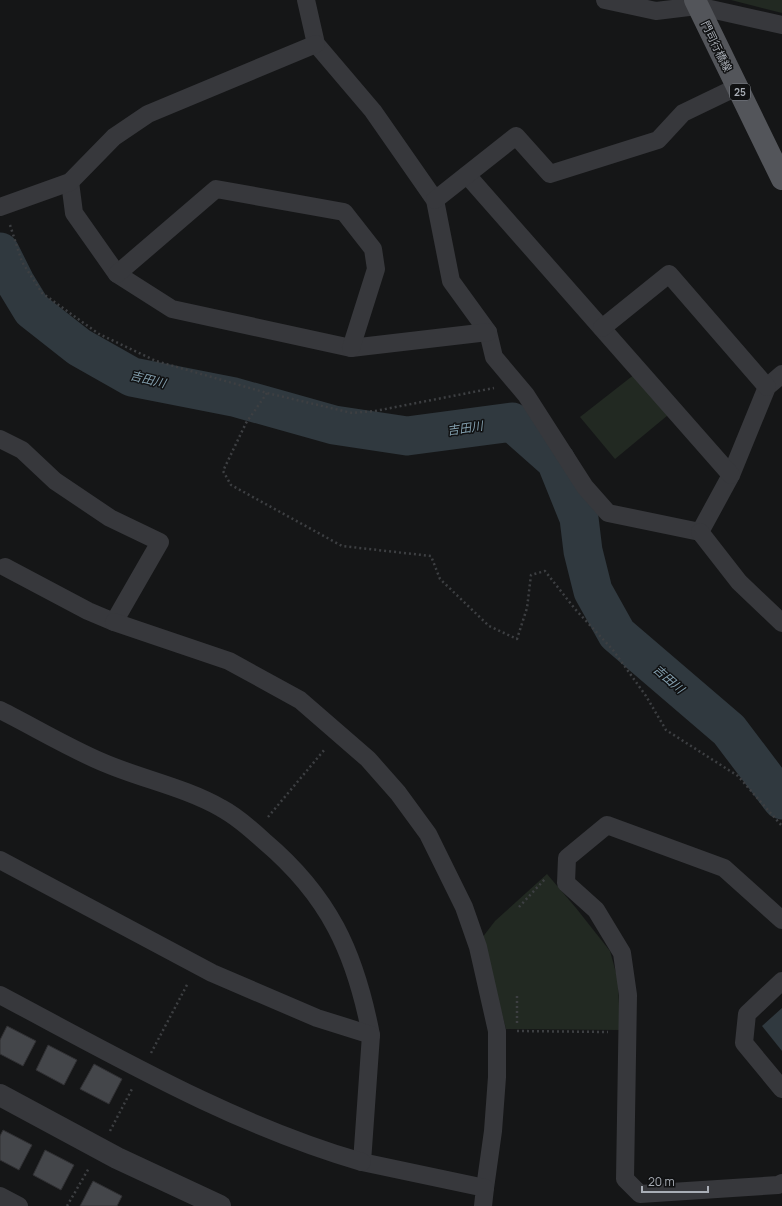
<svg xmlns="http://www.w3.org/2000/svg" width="782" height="1206" font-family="Manrope,'Noto Sans JP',sans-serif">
<rect width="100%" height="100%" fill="#151617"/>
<g fill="#222922">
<polygon points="731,0 782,0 782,13"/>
<polygon points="635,374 668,415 615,459 580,417"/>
<polygon points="547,874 576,908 610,951 618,980 620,1030 506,1029 482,938 495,921"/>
</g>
<polygon fill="#30393f" points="782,1008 782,1051 762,1026"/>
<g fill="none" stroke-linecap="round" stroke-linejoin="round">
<polyline stroke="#30393f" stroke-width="39" points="0,252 15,282 32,310 79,347 132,377 234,397 334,425 407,436 512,422 556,461 579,518 583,551 593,591 617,634 729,730 782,800"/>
</g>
<g fill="#44464a" stroke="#303033">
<polygon points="7,1026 36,1041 23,1066 0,1054 0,1040"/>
<polygon points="48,1045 77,1060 64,1085 36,1070"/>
<polygon points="94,1064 122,1079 109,1104 80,1089"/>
<polygon points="3,1130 32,1145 19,1170 0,1160 0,1136"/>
<polygon points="45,1150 74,1165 61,1190 33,1175"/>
<polygon points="93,1181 122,1196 117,1206 80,1206"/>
</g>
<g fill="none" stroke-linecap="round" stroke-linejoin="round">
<g stroke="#3d3f42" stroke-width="2.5" stroke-dasharray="2 3" stroke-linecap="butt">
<polyline points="10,225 22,262 42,293 99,334 156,361 267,393 352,413 375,411 494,388"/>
<polyline points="267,393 246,423 223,471 231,485 342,546 431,556 440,579 489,626 517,639 527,608 531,575 545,571 575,609 613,650 646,696 666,730 738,776 782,826"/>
<polyline points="268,817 325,749"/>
<polyline points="519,907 545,879"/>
<polyline points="517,996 517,1023"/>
<polyline points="517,1031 608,1032"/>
<polyline points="151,1053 188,983"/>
<polyline points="110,1131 133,1087"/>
<polyline points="67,1206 89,1168"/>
</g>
<g stroke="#37383c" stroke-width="18">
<polyline points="306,0 316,44 373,111 435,200 451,281 488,332 494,357 526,395 585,487 608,513 700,532 731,475 767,387 782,374"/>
<polyline points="605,0 656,11 697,6 782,25"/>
<polyline points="467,175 731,475"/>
<polyline points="70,182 74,213 117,274 172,309 351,348 488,332"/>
<polyline points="435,200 516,136 550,174 658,140 683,113 737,87"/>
<polyline points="0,207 70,182 114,137 148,114 316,44"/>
<polyline points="117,274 216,189 344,212 373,249 376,269 351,348"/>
<polyline points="602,328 669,274 767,387"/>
<polyline points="0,439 22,450 55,481 110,518 160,542 114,622 88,611 5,567"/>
<polyline points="700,532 739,582 782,623"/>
<polyline points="114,622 229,661 300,700 368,759 398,793 428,834 464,907 478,947 497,1031 497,1077 493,1131 485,1188"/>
<path d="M0,710C34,727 67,747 102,762C141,779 184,787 221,808C236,816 251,829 264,841C329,896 355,952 371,1035"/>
<polyline points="0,860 212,973 317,1018 371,1035 362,1162 485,1188 483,1206"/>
<polyline points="782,920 724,868 607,825 567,858 566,883 596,910 622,953 628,995 625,1179 640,1194 778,1185 782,1183"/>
<polyline points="782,981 747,1014 744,1043 782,1089"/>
<path d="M0,995C117,1057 234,1125 362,1162"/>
<polyline points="0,1196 19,1206"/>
</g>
<polyline stroke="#37383c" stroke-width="22" points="0,1095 117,1158 220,1206"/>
<polyline stroke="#53555a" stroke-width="22" points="695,0 782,179"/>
</g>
<g text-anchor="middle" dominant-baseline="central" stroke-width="3" stroke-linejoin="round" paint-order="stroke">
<rect fill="#101112" stroke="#7b7f85" stroke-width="1" x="730" y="84" width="20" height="16" rx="3"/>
<g font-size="10" font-weight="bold" fill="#a9aeb6">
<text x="740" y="92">25</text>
</g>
<g font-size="11" fill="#a9aeb6" stroke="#101112">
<text transform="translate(717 46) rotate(64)">門司行橋線</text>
</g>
<g font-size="12" font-style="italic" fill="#839fae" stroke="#101112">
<text transform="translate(148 379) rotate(14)">吉田川</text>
<text transform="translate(465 428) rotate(-8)">吉田川</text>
<text transform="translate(669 679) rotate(41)">吉田川</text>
</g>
</g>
<path d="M642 1186v6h66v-6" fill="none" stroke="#a9aeb6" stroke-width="2"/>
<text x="648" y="1186" font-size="12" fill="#a9aeb6" stroke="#101112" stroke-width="3" paint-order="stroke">20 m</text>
</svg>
